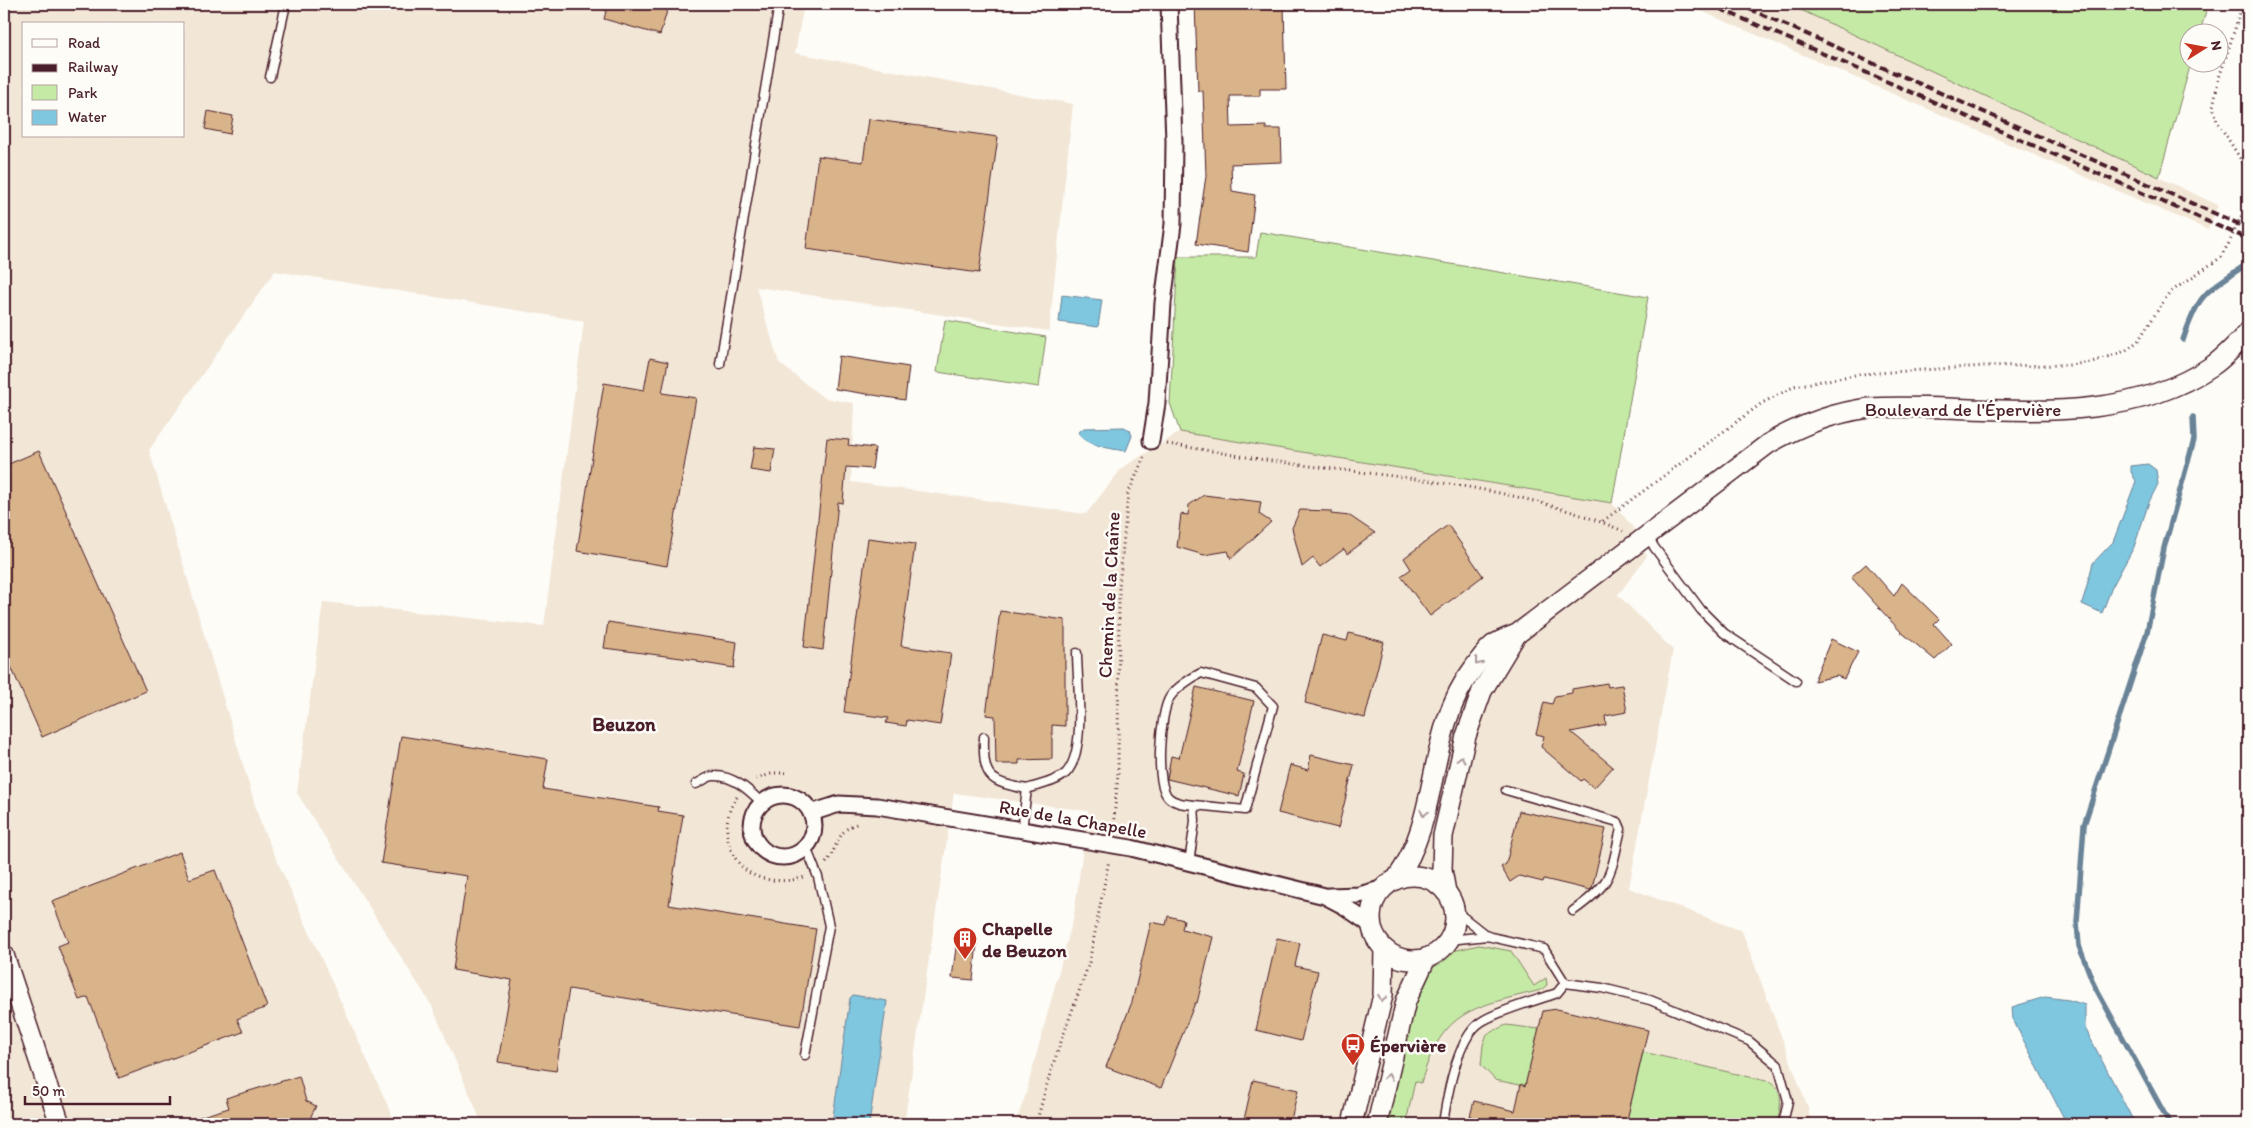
<svg xmlns="http://www.w3.org/2000/svg" width="2252" height="1128" font-family="Itim,sans-serif">
<rect width="100%" height="100%" fill="#fdfcf7"/>
<filter id="ink" filterUnits="userSpaceOnUse"><feTurbulence type="fractalNoise" baseFrequency=".02" numOctaves="2"/><feDisplacementMap in="SourceGraphic" scale="10" xChannelSelector="R" yChannelSelector="G"/><feConvolveMatrix kernelMatrix="1 2 1 2 8 2 1 2 1" color-interpolation-filters="sRGB"/></filter>
<g filter="url(#ink)">
<g fill="#f2e6d6" fill-rule="evenodd">
<path d="M4,4H804L795,53L1073,104L1049,331L756,287L779,363L824,398L854,403L851,482L1086,514L1122,468L1180,432L1612,503L1633,527L1647,556L1618,595L1673,650L1629,888L1742,931L1808,1108L1811,1124H1015L1025,1097L1074,915L1088,811L954,793L904,1124H513L481,1121L432,1006L297,793L323,602L544,626L584,321L275,271L149,450L261,825L396,1124H4ZM24,24H184V136H24Z"/>
<polygon points="1685,4 1788,4 2218,205 2208,230"/>
</g>
<g fill="#c4eaa5" stroke="#878468">
<polygon points="1788,4 2208,4 2200,32 2190,32 2190,62 2191,63 2159,177"/>
<polygon points="1260,232 1648,297 1612,503 1180,432 1170,403 1178,257 1256,257"/>
<polygon points="945,320 1046,337 1039,387 937,372"/>
<path d="M1479,945L1511,951L1534,986L1546,978L1547,985L1541,990C1475,1007 1442,1008 1421,1083L1415,1081L1406,1123L1412,1124H1388L1410,1014L1428,971L1453,951Z"/>
<polygon points="1506,1025 1539,1029 1525,1086 1495,1080 1481,1065 1483,1045 1487,1034"/>
<path d="M1643,1052L1771,1082C1785,1094 1780,1108 1777,1124H1626Z"/>
</g>
<g fill="#7fc6df" stroke="#6a8397">
<polygon points="1062,295 1102,300 1098,327 1059,322"/>
<path d="M1124,427L1130,430L1132,436L1126,451C1113,449 1085,446 1078,432L1084,428Z"/>
<polygon points="2148,464 2156,470 2158,484 2149,502 2134,547 2112,587 2102,613 2082,604 2093,563 2113,542 2136,481 2131,472 2131,466"/>
<polygon points="853,995 887,1001 869,1124 832,1124 850,998"/>
<polygon points="2045,997 2069,1000 2085,1005 2085,1028 2135,1124 2067,1124 2013,1020 2012,1007"/>
</g>
<g fill="none" stroke-linecap="round" stroke-linejoin="round">
<g stroke="#6a8397" stroke-width="5.5">
<path d="M2183,340C2199,293 2204,293 2244,266L2248,259"/>
<polyline points="2170,1124 2094,985 2079,946 2077,922 2084,825 2147,632 2164,548 2194,440 2193,417"/>
</g>
</g>
<g fill="#d9b38a" stroke="#4a1f2b">
<polygon points="608,4 669,4 660,35 604,19"/>
<polygon points="1195,4 1284,4 1286,89 1260,89 1260,96 1230,96 1231,127 1266,126 1266,129 1281,129 1282,162 1231,164 1232,191 1255,195 1248,252 1196,244 1206,176 1203,91 1198,91"/>
<polygon points="208,111 233,116 230,134 205,129"/>
<polygon points="869,119 998,137 979,273 806,249 818,156 863,162"/>
<polygon points="839,356 909,367 905,400 835,389"/>
<polygon points="650,358 668,362 662,393 696,398 667,566 577,551 604,383 644,390"/>
<polygon points="827,438 849,440 848,445 875,448 872,469 846,467 843,503 838,502 823,650 804,647"/>
<polygon points="754,447 775,449 771,473 750,470"/>
<polygon points="39,451 146,691 42,737 4,651 4,466"/>
<polygon points="1204,495 1261,502 1259,514 1271,522 1231,559 1228,551 1204,555 1177,547 1181,514 1188,515 1189,505"/>
<polygon points="1300,510 1331,511 1331,514 1350,516 1375,533 1347,554 1344,549 1320,567 1313,558 1302,567 1292,528"/>
<polygon points="1448,525 1483,576 1430,616 1401,576 1411,569 1404,558"/>
<polygon points="868,538 915,544 901,646 951,653 940,725 907,720 906,726 886,723 888,718 844,712"/>
<polygon points="1866,564 1894,596 1902,583 1939,619 1934,624 1952,644 1935,660 1900,631 1851,577"/>
<polygon points="1000,611 1065,620 1065,726 1052,725 1052,759 1019,760 1019,764 996,764 995,716 986,715"/>
<polygon points="608,622 737,642 734,668 697,662 697,660 604,648"/>
<polygon points="1349,633 1384,642 1365,718 1305,703 1322,635 1347,641"/>
<polygon points="1831,639 1858,652 1844,679 1837,676 1814,681"/>
<polygon points="1607,683 1608,687 1622,685 1627,712 1605,716 1606,725 1571,732 1613,767 1594,788 1583,779 1581,781 1541,747 1544,736 1536,734 1544,702 1552,704 1555,696 1572,693 1572,689"/>
<polygon points="1196,687 1254,701 1237,772 1244,774 1239,796 1167,779 1171,756 1179,758"/>
<polygon points="401,736 548,759 543,789 659,807 658,811 683,815 669,905 816,929 800,1026 569,989 556,1071 498,1062 512,980 453,970 467,876 381,863"/>
<polygon points="1311,755 1354,765 1338,828 1278,813 1290,765 1308,770"/>
<polygon points="1519,811 1606,829 1592,888 1590,890 1544,879 1543,882 1519,876 1510,882 1501,867 1506,864"/>
<polygon points="180,852 189,879 215,870 267,1007 237,1019 243,1032 119,1078 88,997 79,1000 58,946 68,942 52,901"/>
<polygon points="1168,916 1184,920 1182,929 1213,937 1197,1003 1195,1003 1161,1088 1106,1067 1132,1002 1151,922 1166,925"/>
<polygon points="1277,938 1300,943 1295,966 1318,971 1301,1041 1256,1030"/>
<polygon points="957,940 977,943 973,980 952,978"/>
<polygon points="1557,1009 1648,1030 1626,1124 1468,1124 1474,1101 1515,1111 1521,1084 1525,1086 1543,1011"/>
<polygon points="299,1076 306,1101 316,1106 311,1116 313,1124 190,1124 189,1120 229,1108 226,1098"/>
<polygon points="1253,1080 1298,1090 1290,1124 1243,1124"/>
</g>
<g fill="none" stroke-linecap="round" stroke-linejoin="round">
<defs>
<g id="service">
<polyline points="270,77 286,4"/>
<polyline points="720,364 779,4"/>
<polyline points="1648,535 1654,547 1701,610 1724,633 1796,681"/>
<path d="M984,737C983,777 988,782 1027,789"/>
<path d="M696,784C701,782 708,776 714,776C733,775 750,791 762,803"/>
<path d="M1506,790L1618,822L1621,829C1610,874 1614,882 1573,911"/>
<path d="M1022,830L1027,789C1038,785 1057,782 1066,773C1087,751 1077,682 1077,653"/>
<path d="M1189,863L1195,821L1194,805L1245,810L1273,706L1256,688L1201,673C1191,678 1176,688 1170,697C1160,712 1154,785 1169,798C1176,804 1186,804 1194,805"/>
<polyline points="1454,910 1487,936"/>
<polyline points="1449,940 1487,936 1544,949 1565,983 1602,988 1650,1000 1749,1041 1778,1065 1788,1101 1783,1124"/>
<polyline points="805,1055 829,926 818,877 806,847"/>
<path d="M1443,1124C1447,1096 1457,1038 1481,1022C1497,1011 1538,1000 1557,993L1565,983"/>
</g>
<g id="minor">
<polyline points="1151,441 1157,403 1163,303 1173,224 1174,141 1169,4"/>
<circle cx="783" cy="826" r="31"/>
<polyline points="811,813 839,804 877,806 1131,848 1325,896 1344,906 1371,925"/>
<polyline points="1329,896 1359,895 1381,889"/>
</g>
<g id="tertiary">
<circle cx="1413" cy="918" r="42"/>
<path d="M1397,878C1441,817 1426,730 1473,669C1479,661 1485,651 1493,645C1500,640 1509,637 1517,634L1768,444C1800,425 1832,413 1869,408C1983,402 2111,434 2212,366C2225,357 2237,344 2248,332"/>
<polyline points="1446,892 1442,870 1443,836 1466,736 1482,691 1516,635"/>
<polyline points="4,955 60,1124"/>
<polyline points="1352,1124 1383,995 1384,949"/>
<polyline points="1377,1124 1406,1001 1426,958"/>
</g>
</defs>
<use href="#service" stroke="#4a1f2b" stroke-width="11"/>
<use href="#minor" stroke="#4a1f2b" stroke-width="19"/>
<use href="#tertiary" stroke="#4a1f2b" stroke-width="22"/>
<g stroke="#4a1f2b" stroke-width="3" stroke-dasharray="1 4" stroke-linecap="butt">
<polyline points="2243,4 2218,81 2213,107 2217,121 2243,163 2248,180"/>
<path d="M1167,444C1202,449 1237,456 1272,461C1393,478 1508,482 1623,531"/>
<polyline points="1603,521 1762,403 1795,386 1860,374 1985,366 2069,365 2092,362 2125,351 2138,341 2169,293 2220,258 2229,243 2245,208 2248,189"/>
<polyline points="756,779 774,773 786,773"/>
<path d="M737,797C720,820 725,854 747,871C761,882 788,883 804,877"/>
<polyline points="1113,829 1118,775 1119,587 1128,494 1145,455"/>
<path d="M826,863C839,846 836,829 860,823"/>
<polyline points="1036,1124 1051,1070 1089,963 1109,860"/>
</g>
<use href="#service" stroke="#fdfcf7" stroke-width="8"/>
<use href="#minor" stroke="#fdfcf7" stroke-width="15"/>
<use href="#tertiary" stroke="#fdfcf7" stroke-width="19"/>
<g stroke="#4a1f2b" stroke-width="4" stroke-dasharray="8 4" stroke-linecap="butt">
<polyline points="1709,4 2248,239"/>
<polyline points="1738,4 2248,228"/>
</g>
</g>
<defs><path id="oneway-chevron" d="M-2-3.5L2.5 0L-2 3.5" fill="none" stroke-width="1.6" stroke-linecap="round" stroke-linejoin="round" transform="scale(1.25)"/></defs>
<g stroke="#ac999b">
<use href="#oneway-chevron" transform="translate(1478 662) rotate(129)"/>
<use href="#oneway-chevron" transform="translate(1461 759) rotate(-77)"/>
<use href="#oneway-chevron" transform="translate(1424 813) rotate(103)"/>
<use href="#oneway-chevron" transform="translate(1382 998) rotate(101)"/>
<use href="#oneway-chevron" transform="translate(1388 1077) rotate(-77)"/>
</g>
</g>
<defs>
<symbol id="building-pin" viewBox="-11 -11 22 30"><path d="M0 17L-7.5 6A9.5 9.5 0 1 1 7.5 6Z" fill="#c8321e" stroke="#fdfcf7"/><path d="M-4-6H4V6H1V3H-1V6H-4ZM-2.5-4.3h1.7v1.8h-1.7ZM.8-4.3h1.7v1.8H.8ZM-2.5-1h1.7V.8h-1.7ZM.8-1h1.7V.8H.8Z" fill="#fff"/></symbol>
<symbol id="bus-pin" viewBox="-11 -11 22 30"><path d="M0 17L-7.5 6A9.5 9.5 0 1 1 7.5 6Z" fill="#c8321e" stroke="#fdfcf7"/><path d="M-5-6H5V4H4V6H2V4H-2V6H-4V4H-5ZM-3.5-4V0h7V-4ZM-3.5 1.2v1.5H-2V1.2ZM2 1.2v1.5H3.5V1.2Z" fill="#fff"/></symbol>
</defs>
<g fill-rule="evenodd">
<use href="#building-pin" x="951" y="925" width="28" height="38"/>
<use href="#bus-pin" x="1339" y="1031" width="28" height="38"/>
</g>
<g text-anchor="middle" dominant-baseline="central" stroke-width="5" stroke-linejoin="round" paint-order="stroke">
<g font-size="19" fill="#4a1f2b" stroke="#fdfcf7">
<text x="1963" y="409">Boulevard de l'Épervière</text>
<text transform="translate(1109 595) rotate(-87)">Chemin de la Chaîne</text>
<text transform="translate(1073 819) rotate(10)">Rue de la Chapelle</text>
</g>
<g font-size="19" font-weight="bold" fill="#4a1f2b" stroke="#fdfcf7" text-anchor="start">
<text x="982" y="928">Chapelle<tspan x="982" dy="22">de Beuzon</tspan></text>
<text x="1370" y="1045">Épervière</text>
</g>
<g font-size="20" font-weight="bold" fill="#4a1f2b" stroke="#fdfcf7">
<text x="624" y="724">Beuzon</text>
</g>
</g>
<rect width="2252" height="1128" fill="none" stroke="#fdfcf7" stroke-width="20"/>
<rect x="10" y="10" width="2232" height="1108" fill="none" stroke="#4a1f2b" stroke-width="2" filter="url(#ink)"/>
<rect x="22" y="22" width="162" height="115" fill="#fdfcf7" stroke="#b5a4a5"/>
<rect x="32" y="39" width="25" height="8" fill="#fdfcf7" stroke="#b5a4a5"/>
<text x="68" y="48" font-size="15" fill="#4a1f2b">Road</text>
<rect x="32" y="64" width="25" height="8" fill="#4a1f2b" stroke="#b5a4a5"/>
<text x="68" y="72" font-size="15" fill="#4a1f2b">Railway</text>
<rect x="32" y="85" width="25" height="15" fill="#c4eaa5" stroke="#b5a4a5"/>
<text x="68" y="98" font-size="15" fill="#4a1f2b">Park</text>
<rect x="32" y="110" width="25" height="15" fill="#7fc6df" stroke="#b5a4a5"/>
<text x="68" y="122" font-size="15" fill="#4a1f2b">Water</text>
<g transform="translate(2204 48) rotate(79)"><circle r="24" fill="#fdfcf7" stroke="#b5a4a5"/>
<path d="M0-4L9 19L0 12L-9 19Z" fill="#c8321e"/>
<text y="-8" font-size="14" font-weight="bold" text-anchor="middle" fill="#4a1f2b">N</text>
</g>
<path d="M25 1096v8h145v-8" fill="none" stroke="#4a1f2b" stroke-width="2.5"/>
<text x="32" y="1096" font-size="15" fill="#4a1f2b" stroke="#fdfcf7" stroke-width="4" paint-order="stroke">50 m</text>
</svg>
